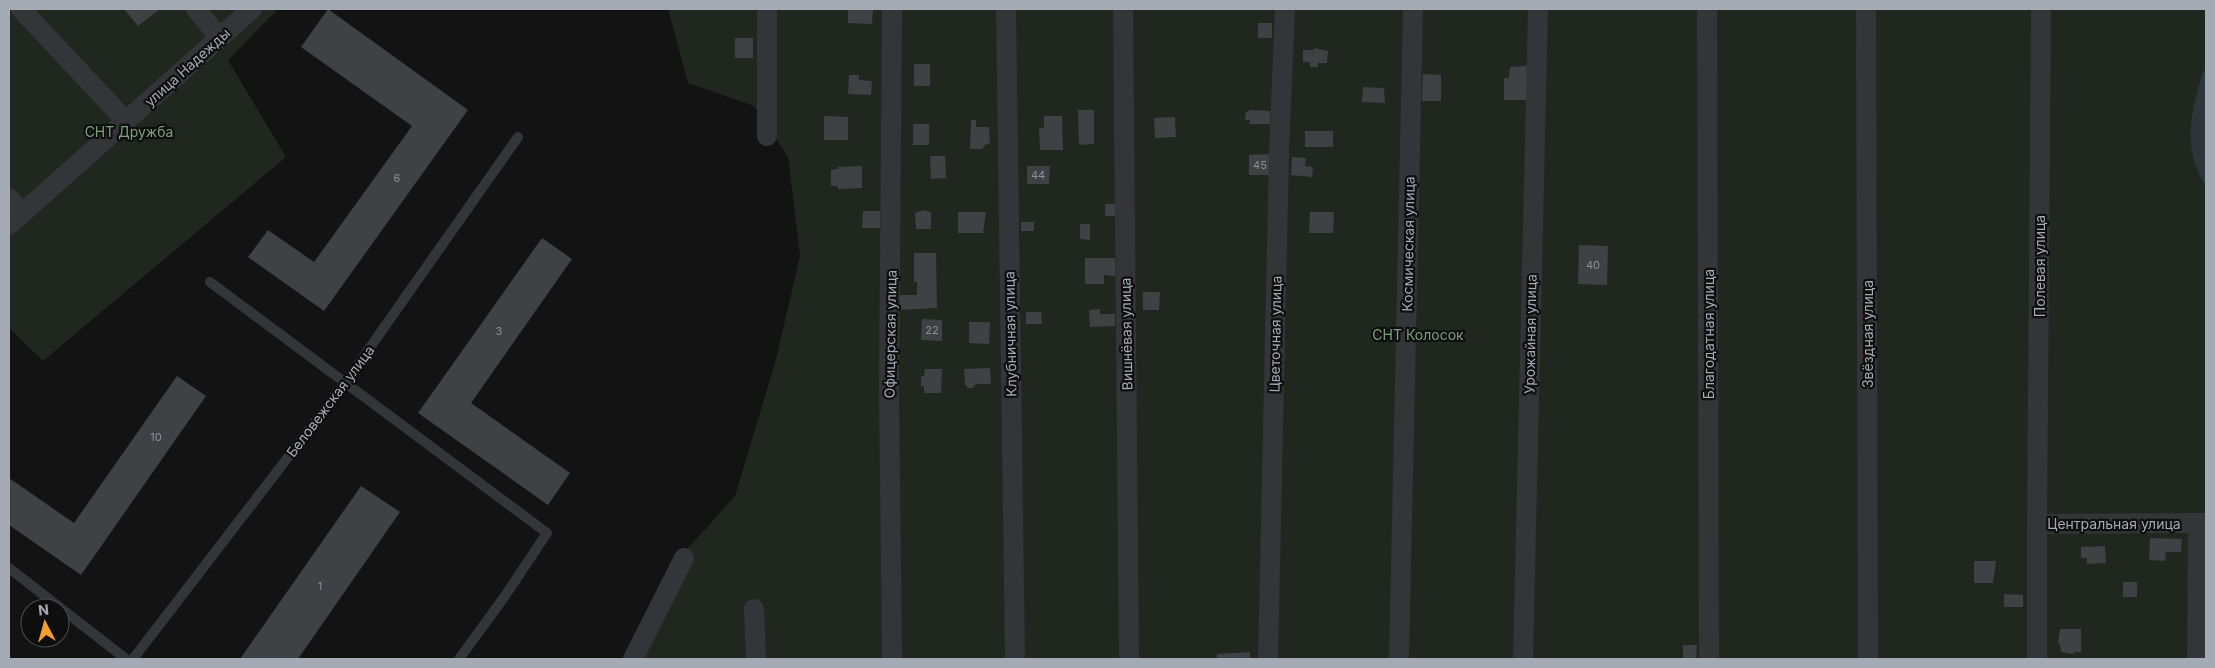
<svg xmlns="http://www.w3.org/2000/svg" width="2215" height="668" font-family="Inter,sans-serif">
<rect width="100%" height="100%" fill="#131314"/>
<g fill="#1f271f">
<polygon points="9,9 278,9 228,60 286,157 43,361 9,328"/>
<polygon points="668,9 2206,9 2206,659 630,659 681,556 735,496 775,363 800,256 788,157 754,106 688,83"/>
</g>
<path fill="#2b353a" d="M2206,71V186C2181,149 2191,111 2203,72Z"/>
<g fill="#3f4144">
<polygon points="124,9 160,9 138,26"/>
<polygon points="328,9 468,110 324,311 248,257 268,230 314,262 412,126 301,47"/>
<polygon points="848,9 873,9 872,24 848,23"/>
<rect x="1258" y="23" width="14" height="15"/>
<rect x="735" y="38" width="18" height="20"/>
<polygon points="1314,48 1328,51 1327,63 1318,63 1318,67 1310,67 1310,62 1303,62 1303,50 1314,50"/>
<rect x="914" y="64" width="16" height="22"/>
<polygon points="1527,66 1527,100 1504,100 1504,78 1509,78 1510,67"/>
<polygon points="1423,74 1441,75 1441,101 1422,101"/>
<polygon points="849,75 859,75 859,80 872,81 871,95 848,94"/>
<polygon points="1363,87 1384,88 1385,103 1362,102"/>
<polygon points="1078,110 1094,110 1094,144 1079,145"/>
<polygon points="1251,110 1270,111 1270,124 1249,124 1250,120 1245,120 1246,112"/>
<polygon points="824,116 848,117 848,140 824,140"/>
<polygon points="1044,116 1062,116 1063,150 1040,150 1039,128 1044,128"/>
<polygon points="1175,117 1176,137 1155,138 1154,118"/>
<polygon points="971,120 976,120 976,127 989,127 990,143 985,145 982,149 970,149"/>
<rect x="913" y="124" width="16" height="21"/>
<rect x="1305" y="131" width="28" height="16"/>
<polygon points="1270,154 1271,175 1249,175 1249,155"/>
<polygon points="930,156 945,156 946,178 931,179"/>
<polygon points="1292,157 1306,158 1305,166 1313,167 1312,177 1291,175"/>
<polygon points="862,166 862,188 838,189 838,186 831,186 831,170 838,169 838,167"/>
<polygon points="1027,166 1050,166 1049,184 1027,184"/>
<rect x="1105" y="204" width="13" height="12"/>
<polygon points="923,210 931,212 931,229 916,229 915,213"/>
<polygon points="863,211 880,211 880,228 862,228"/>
<polygon points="958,212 986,212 983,233 958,233"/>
<polygon points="1310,212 1334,212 1333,233 1309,233"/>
<rect x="1021" y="222" width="13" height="9"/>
<polygon points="1080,224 1090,224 1090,240 1080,239"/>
<polygon points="542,238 572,259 471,403 570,473 548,505 418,413"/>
<polygon points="1579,245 1608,246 1607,285 1578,284"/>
<polygon points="914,253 936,253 937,308 900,310 900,295 917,295 917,282 914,282"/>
<polygon points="1085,258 1115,258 1115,276 1104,275 1104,284 1085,284"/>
<polygon points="1143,292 1160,292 1159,310 1143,310"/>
<polygon points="1100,309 1100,314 1115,314 1115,326 1090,327 1089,310"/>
<polygon points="1026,312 1041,312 1042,324 1026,324"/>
<polygon points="922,319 942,320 942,341 921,340"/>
<polygon points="969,322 990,322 989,344 969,343"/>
<polygon points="990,368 991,384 976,384 973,388 968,388 965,384 964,369"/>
<polygon points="925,369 942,369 941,393 924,393 924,386 921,386 921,376 924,376"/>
<polygon points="177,376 206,396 81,575 9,525 9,478 74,523"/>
<polygon points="361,486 400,512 298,659 240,659"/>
<polygon points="2150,538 2182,539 2181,552 2166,552 2165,561 2149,560"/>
<polygon points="2105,546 2106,563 2087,564 2087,558 2081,558 2081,547"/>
<polygon points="1974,561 1996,561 1993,583 1974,583"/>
<rect x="2123" y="582" width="14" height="15"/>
<polygon points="2004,594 2023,595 2023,607 2004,607"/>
<polygon points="2060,629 2081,629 2081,652 2075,652 2073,654 2061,652 2060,645 2058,642"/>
<polygon points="1683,645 1697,645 1696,659 1683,659"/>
<polygon points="1250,652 1250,659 1217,659 1217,654"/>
</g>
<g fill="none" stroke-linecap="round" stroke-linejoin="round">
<g stroke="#343539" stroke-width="10">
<polyline points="210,282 547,533 505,596 459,659"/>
<polyline points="9,568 126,659"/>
<polyline points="133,659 345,383 518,137"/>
</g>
<g stroke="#343539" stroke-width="20">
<polyline points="21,9 126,121"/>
<polyline points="196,9 219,37"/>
<polyline points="892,9 889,388 892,659"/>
<polyline points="1006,9 1015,659"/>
<polyline points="1123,9 1129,659"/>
<polyline points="1707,9 1709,659"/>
<polyline points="1866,9 1868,659"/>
<polyline points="767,136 767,9"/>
<polyline points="9,198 22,213"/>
<polyline points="9,225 252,9"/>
<polyline points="2037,524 2041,9"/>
<polyline points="754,609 756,659"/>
<polyline points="633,659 684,558"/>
<polyline points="1268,659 1279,152 1285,9"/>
<polyline points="1399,659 1413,9"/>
<polyline points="1523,659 1538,9"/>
<polyline points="2037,659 2037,524 2206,523"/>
<polyline points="2197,659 2198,523"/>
</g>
</g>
<g text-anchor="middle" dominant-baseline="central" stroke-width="4.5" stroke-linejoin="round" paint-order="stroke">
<g font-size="11" fill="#8b9099">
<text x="1260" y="165">45</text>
<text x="1038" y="175">44</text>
<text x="397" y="178">6</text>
<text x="1593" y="265">40</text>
<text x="932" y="330">22</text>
<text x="499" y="331">3</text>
<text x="156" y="437">10</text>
<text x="320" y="586">1</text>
</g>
<g font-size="14" fill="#a4abb5" stroke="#0e0e0f">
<text transform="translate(187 67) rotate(-42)">улица Надежды</text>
<text transform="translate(1408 244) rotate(-89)">Космическая улица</text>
<text transform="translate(2039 266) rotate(-90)">Полевая улица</text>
<text transform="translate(890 334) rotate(-89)">Офицерская улица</text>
<text transform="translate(1010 334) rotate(-91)">Клубничная улица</text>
<text transform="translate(1126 334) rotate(-91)">Вишнёвая улица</text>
<text transform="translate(1275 334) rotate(-89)">Цветочная улица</text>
<text transform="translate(1530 334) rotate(-89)">Урожайная улица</text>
<text transform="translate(1708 334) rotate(-90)">Благодатная улица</text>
<text transform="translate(1867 334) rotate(-90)">Звёздная улица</text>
<text transform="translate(330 401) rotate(-53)">Беловежская улица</text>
<text x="2114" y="523">Центральная улица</text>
</g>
<g font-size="14" fill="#7ca07b" stroke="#0e0e0f">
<text x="129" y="131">СНТ Дружба</text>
<text x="1418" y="334">СНТ Колосок</text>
</g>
</g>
<rect width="2215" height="668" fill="none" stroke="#a4abb5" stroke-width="20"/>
<g transform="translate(45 623) rotate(354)"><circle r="24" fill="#0e0e0f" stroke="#4a4d51"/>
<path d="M0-4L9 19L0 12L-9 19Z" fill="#f39d2c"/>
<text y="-8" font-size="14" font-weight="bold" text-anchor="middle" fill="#a4abb5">N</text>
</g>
</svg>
